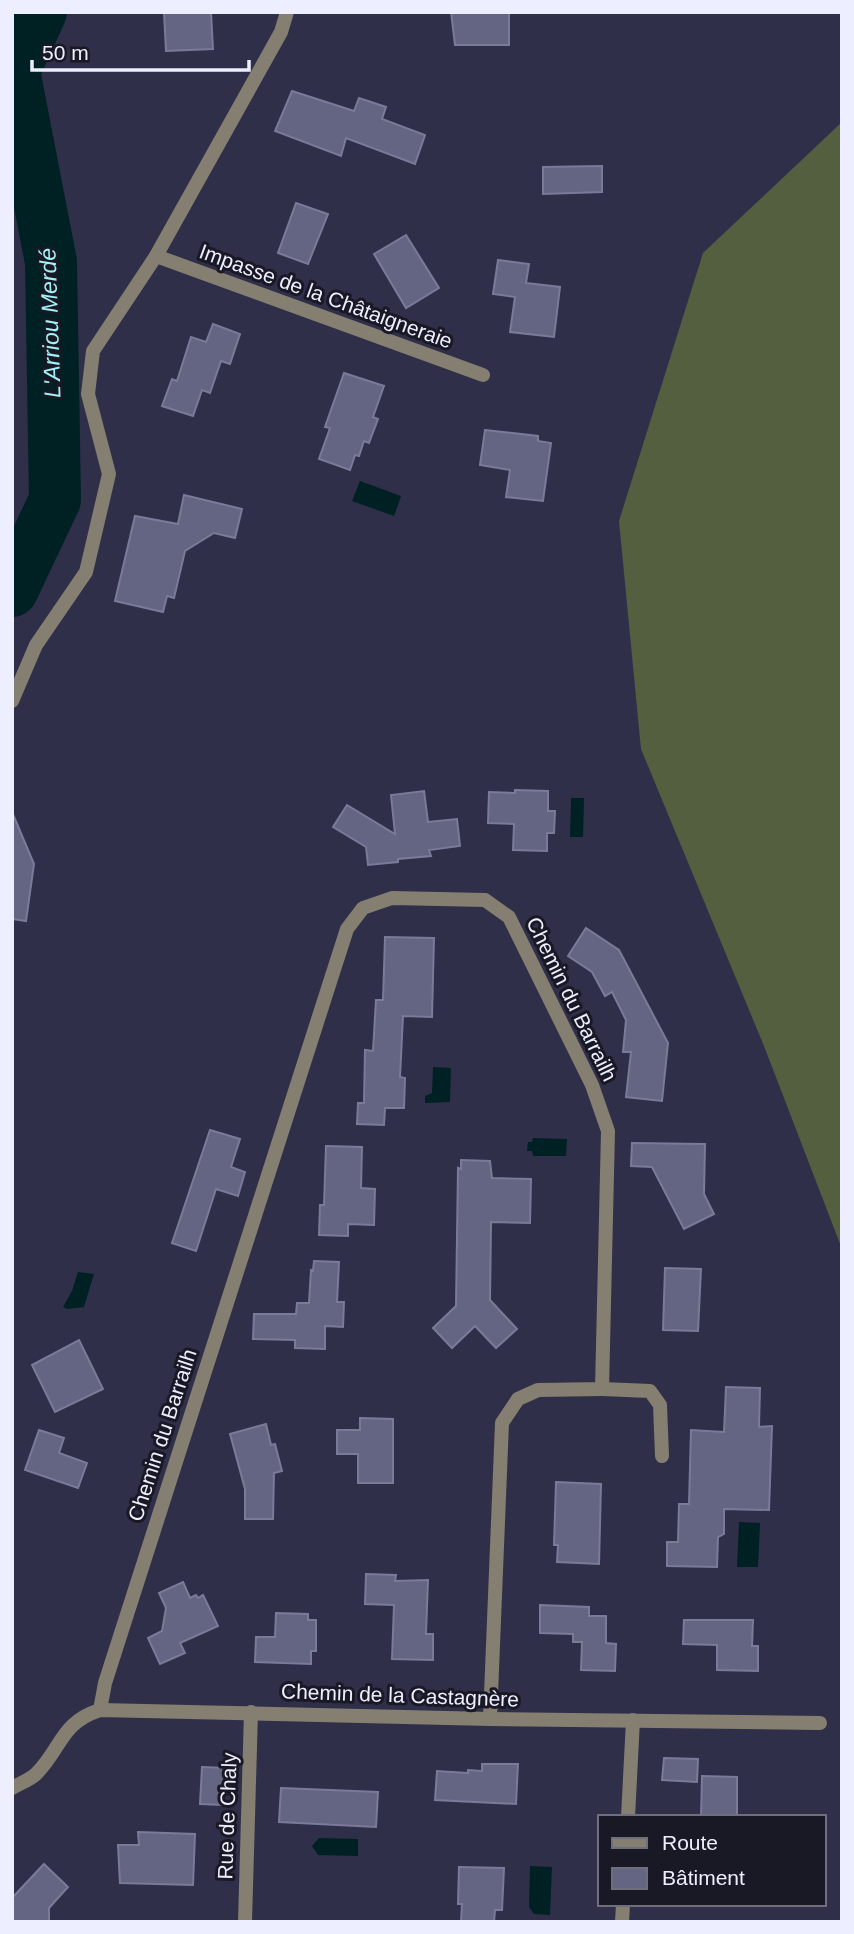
<svg xmlns="http://www.w3.org/2000/svg" width="854" height="1934" font-family="Helvetica,sans-serif">
<rect width="100%" height="100%" fill="#302f49"/>
<polygon fill="#545f40" points="842,122 842,1249 764,1046 641,749 619,521 703,253"/>
<g fill="#002123">
<polygon points="360,481 401,496 394,516 352,501"/>
<polygon points="571,798 584,798 583,837 570,837"/>
<polygon points="433,1067 451,1068 450,1102 425,1103 425,1096 432,1093"/>
<polygon points="533,1138 567,1139 566,1156 533,1156 532,1151 527,1151 528,1142 532,1142"/>
<polygon points="78,1272 94,1274 84,1307 67,1309 63,1307 72,1291"/>
<polygon points="739,1522 760,1523 758,1567 737,1567"/>
<polygon points="319,1838 358,1839 358,1856 318,1855 312,1846"/>
<polygon points="530,1866 552,1867 550,1915 534,1914 529,1907"/>
</g>
<g fill="none" stroke-linecap="round" stroke-linejoin="round">
<polyline stroke="#002123" stroke-width="52" points="12,591 55,500 51,262 14,71 41,12"/>
</g>
<g fill="#646582" stroke="#7a7a99" stroke-width="2">
<polygon points="164,12 211,12 213,49 166,51"/>
<polygon points="451,12 509,12 509,45 455,45"/>
<polygon points="292,91 354,111 359,98 386,107 382,119 425,135 415,164 346,138 341,156 275,131"/>
<polygon points="602,166 602,192 543,194 543,167"/>
<polygon points="296,203 328,214 308,264 278,253"/>
<polygon points="406,235 439,288 406,308 374,254"/>
<polygon points="498,260 529,264 526,283 560,287 554,337 510,332 515,297 493,294"/>
<polygon points="213,324 240,334 230,364 221,361 210,393 202,390 193,416 162,406 172,379 177,381 191,337 206,342"/>
<polygon points="344,373 384,386 373,417 378,419 369,443 364,441 359,456 355,455 350,470 319,459 330,428 325,427"/>
<polygon points="485,430 538,436 538,441 551,443 543,501 506,497 510,470 480,465"/>
<polygon points="184,495 242,509 235,538 214,533 185,551 174,598 167,596 163,612 115,601 135,516 178,524"/>
<polygon points="515,790 548,791 548,811 555,811 554,833 547,833 547,851 513,850 514,824 488,823 489,792 515,793"/>
<polygon points="424,791 428,822 457,819 460,846 429,850 431,856 398,859 398,862 368,865 366,847 333,827 347,805 395,834 391,795"/>
<polygon points="12,812 34,864 26,921 12,919"/>
<polygon points="586,928 619,950 668,1043 662,1101 626,1097 631,1052 623,1052 626,1020 612,992 605,996 592,972 568,956"/>
<polygon points="385,937 434,938 432,1017 403,1016 400,1077 405,1078 404,1108 385,1108 384,1125 357,1124 358,1103 364,1103 365,1050 373,1051 376,1000 383,1000"/>
<polygon points="210,1130 240,1139 231,1167 245,1172 238,1196 216,1189 196,1251 172,1243"/>
<polygon points="632,1143 705,1144 704,1194 714,1214 684,1229 652,1167 631,1166"/>
<polygon points="326,1146 362,1147 361,1188 375,1189 374,1225 348,1224 348,1236 319,1235 320,1205 324,1205"/>
<polygon points="461,1160 490,1161 492,1178 531,1179 530,1223 491,1222 490,1300 517,1329 496,1348 475,1326 452,1348 433,1328 456,1306 458,1168 461,1169"/>
<polygon points="314,1261 339,1262 337,1302 344,1302 343,1327 325,1326 325,1349 295,1348 295,1340 253,1339 254,1314 296,1314 297,1303 309,1303 311,1270 313,1271"/>
<polygon points="665,1268 701,1269 698,1331 663,1330"/>
<polygon points="79,1340 103,1389 55,1412 32,1365"/>
<polygon points="726,1387 760,1388 759,1427 772,1426 769,1510 724,1509 724,1534 718,1537 717,1567 667,1566 667,1542 678,1542 679,1504 689,1504 691,1430 724,1432"/>
<polygon points="360,1418 393,1419 393,1483 358,1483 358,1454 337,1454 337,1430 360,1430"/>
<polygon points="266,1424 271,1445 275,1444 282,1471 274,1473 273,1519 245,1519 245,1489 230,1434"/>
<polygon points="39,1430 64,1438 59,1453 87,1463 78,1488 25,1470"/>
<polygon points="556,1482 601,1484 599,1564 557,1562 558,1545 554,1545"/>
<polygon points="366,1574 396,1575 395,1581 428,1580 426,1634 433,1634 433,1660 392,1659 394,1605 365,1604"/>
<polygon points="183,1582 190,1598 196,1595 198,1598 203,1595 218,1626 180,1643 185,1653 160,1664 148,1638 162,1631 166,1608 159,1593"/>
<polygon points="540,1605 589,1607 589,1616 606,1616 606,1643 616,1644 615,1671 581,1670 582,1642 573,1642 573,1634 540,1633"/>
<polygon points="276,1613 308,1614 308,1620 316,1620 316,1651 311,1651 311,1664 255,1662 256,1637 275,1637"/>
<polygon points="684,1620 753,1620 752,1646 758,1646 758,1671 717,1670 717,1645 683,1644"/>
<polygon points="664,1758 698,1759 697,1782 662,1780"/>
<polygon points="482,1764 518,1764 516,1804 435,1800 437,1771 468,1773 468,1770 482,1771"/>
<polygon points="202,1767 225,1768 223,1805 200,1804"/>
<polygon points="702,1776 737,1777 737,1817 701,1817"/>
<polygon points="281,1788 378,1792 376,1827 279,1822"/>
<polygon points="138,1832 195,1834 193,1885 120,1883 118,1845 139,1845"/>
<polygon points="44,1864 68,1887 49,1908 49,1922 12,1922 12,1898"/>
<polygon points="459,1867 504,1868 502,1910 495,1910 494,1922 461,1922 462,1904 458,1904"/>
</g>
<g fill="none" stroke-linecap="round" stroke-linejoin="round">
<g stroke="#847f71" stroke-width="14">
<polyline points="287,12 281,32 156,256 483,375"/>
<polyline points="12,701 36,645 86,572 109,474 88,394 93,351 156,256"/>
<polyline points="602,1389 650,1391 660,1405 662,1456"/>
<polyline points="100,1710 105,1683 347,929 363,908 392,898 485,900 509,917 592,1085 608,1131 602,1389 538,1390 518,1399 502,1423 490,1719"/>
<path d="M12,1788C20,1783 30,1780 36,1774C62,1748 60,1723 100,1710L490,1719L820,1723"/>
<polyline points="628,1817 633,1720"/>
<polyline points="245,1922 251,1712"/>
<polyline points="622,1922 623,1904"/>
</g>
</g>
<g text-anchor="middle" dominant-baseline="central" stroke-width="6" stroke-linejoin="round" paint-order="stroke">
<g font-size="21" fill="#edeeff" stroke="#191925">
<text transform="translate(326 296) rotate(20)">Impasse de la Châtaigneraie</text>
<text transform="translate(572 999) rotate(64)">Chemin du Barrailh</text>
<text transform="translate(162 1435) rotate(-72)">Chemin du Barrailh</text>
<text transform="translate(400 1695) rotate(2)">Chemin de la Castagnère</text>
<text transform="translate(227 1816) rotate(-88)">Rue de Chaly</text>
</g>
<g font-size="23" font-style="italic" fill="#a0f2f6" stroke="#191925">
<text transform="translate(50 323) rotate(-92)">L'Arriou Merdé</text>
</g>
</g>
<rect width="854" height="1934" fill="none" stroke="#edeeff" stroke-width="28"/>
<rect x="598" y="1815" width="228" height="91" fill="#191925" stroke="#6e6e7c" stroke-width="2"/>
<rect x="612" y="1838" width="35" height="10" fill="#847f71" stroke="#6e6e7c" stroke-width="2"/>
<text x="662" y="1850" font-size="21" fill="#edeeff">Route</text>
<rect x="612" y="1868" width="35" height="21" fill="#646582" stroke="#6e6e7c" stroke-width="2"/>
<text x="662" y="1885" font-size="21" fill="#edeeff">Bâtiment</text>
<path d="M32 60v10h217v-10" fill="none" stroke="#edeeff" stroke-width="3.5"/>
<text x="42" y="60" font-size="21" fill="#edeeff" stroke="#191925" stroke-width="5" paint-order="stroke">50 m</text>
</svg>
